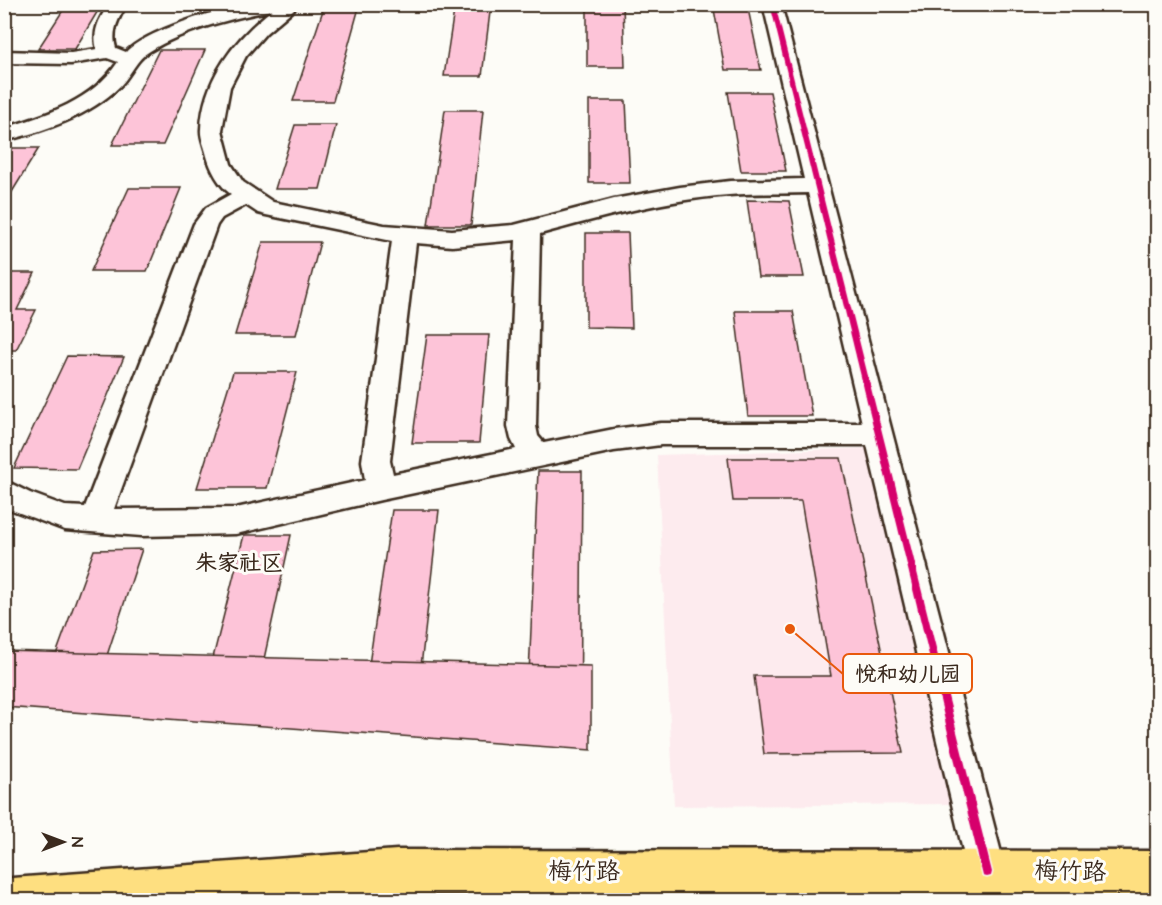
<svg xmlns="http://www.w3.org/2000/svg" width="1162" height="905" font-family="'Architects Daughter','LXGW WenKai TC',sans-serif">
<rect width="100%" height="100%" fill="#fdfcf7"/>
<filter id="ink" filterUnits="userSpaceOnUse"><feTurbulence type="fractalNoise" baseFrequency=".0167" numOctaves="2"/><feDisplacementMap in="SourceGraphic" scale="12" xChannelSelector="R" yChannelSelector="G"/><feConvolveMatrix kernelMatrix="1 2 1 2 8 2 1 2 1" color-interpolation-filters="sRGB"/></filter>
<g filter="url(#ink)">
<polygon fill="#fdebee" points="871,448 957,804 674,806 657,455"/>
<g fill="#fdc4d8" stroke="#3b2a1e" stroke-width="1.5">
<polygon points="67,4 102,4 75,49 38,49"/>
<polygon points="325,4 360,4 333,101 293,101"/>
<polygon points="455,4 491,4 482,76 444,76"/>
<polygon points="587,4 623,4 625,67 587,67"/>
<polygon points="713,4 747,4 761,70 725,70"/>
<polygon points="159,50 205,50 163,145 112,145"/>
<polygon points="728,92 770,92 786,171 741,171"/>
<polygon points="589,101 626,101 630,183 589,183"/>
<polygon points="445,110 483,110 471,225 428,225"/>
<polygon points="295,125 336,125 320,189 275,189"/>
<polygon points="4,148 39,148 4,205"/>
<polygon points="129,188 181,188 147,271 91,271"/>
<polygon points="747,200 789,201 804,277 758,277"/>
<polygon points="586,233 628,233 632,328 586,327"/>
<polygon points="263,242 320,242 296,335 235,335"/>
<polygon points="4,273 35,273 17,310 36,310 16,350 4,350"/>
<polygon points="735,311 793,311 812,416 748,416"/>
<polygon points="427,335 489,335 479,443 412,443"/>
<polygon points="67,356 124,357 77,469 14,468"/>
<polygon points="233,372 297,372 267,488 197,488"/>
<polygon points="728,458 841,458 903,753 764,754 754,676 831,676 801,501 733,501"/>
<polygon points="538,471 582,471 580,742 526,742"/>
<polygon points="392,510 439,510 415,718 361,718"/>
<polygon points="244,535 291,535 252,714 199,713"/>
<polygon points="142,549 91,704 38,704 94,550"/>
<polygon points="4,651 591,666 591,750 4,707"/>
</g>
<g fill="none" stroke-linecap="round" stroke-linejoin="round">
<defs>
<path id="minor" d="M109,4H127C118,19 111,32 116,48L126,52C146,31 219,8 248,5C265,2 283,4 300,4L266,33L246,56L230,87L222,130L231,164L243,182L273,202L384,225L452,230L514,225L614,199L680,187L730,181L804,179L763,4H781L1006,872L1000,885L987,891L974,885L968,872L867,445H661L614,451L381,500L236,534L141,536L65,530L4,507V480L30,493L65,506L85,507L194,224L206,208L231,194C220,187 210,168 207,156C205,147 200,137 201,129C203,79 235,38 272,10C231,19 186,29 150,51C136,59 131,75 120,86C90,116 45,131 4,141V128C47,115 92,101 118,62L107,58L71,64L4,63V51L71,53L97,49C92,32 99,19 109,4ZM808,193L862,423H661L614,429L544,443L538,436L536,426L540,234C602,217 664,200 729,195C755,193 782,194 808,193ZM246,205L258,213L266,215L392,241L362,461L365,480L236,508L114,509L217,225L222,218ZM516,240L508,426L511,439L516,449L393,474L390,461L416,243L452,246Z"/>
<polygon id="major" points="397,850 1158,851 1158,895 397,894 310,900 4,900 4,881 12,878"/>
</defs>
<use href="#minor" stroke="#3b2a1e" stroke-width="5"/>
<use href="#major" stroke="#3b2a1e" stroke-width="5"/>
<use href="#minor" fill="#fdfcf7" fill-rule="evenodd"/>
<use href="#major" fill="#fedf80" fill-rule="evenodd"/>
<defs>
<polygon id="cycleway" points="770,4 775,4 992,872 991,876 987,877 983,876 982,872"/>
</defs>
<use href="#cycleway" stroke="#fdfcf7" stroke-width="3"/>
<use href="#cycleway" fill="#d6006c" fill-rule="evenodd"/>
</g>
</g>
<g text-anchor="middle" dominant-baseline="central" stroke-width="6" stroke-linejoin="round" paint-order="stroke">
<g font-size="22" font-weight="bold" fill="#3b2a1e" stroke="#fdfcf7">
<text x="239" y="563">朱家社区</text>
</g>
<g font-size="24" fill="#3b2a1e" stroke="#fdfcf7">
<text x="584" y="872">梅竹路</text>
<text transform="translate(1070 872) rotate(1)">梅竹路</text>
</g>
</g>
<path fill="none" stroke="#e8590c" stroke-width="2" d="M790 629L843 674"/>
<circle fill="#e8590c" stroke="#fdfcf7" stroke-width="2" cx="790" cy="629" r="6"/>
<rect fill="#fdfcf7" stroke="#e8590c" stroke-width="2" x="843" y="654" width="129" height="39" rx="6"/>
<g font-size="21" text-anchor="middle" font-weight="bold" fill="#3b2a1e">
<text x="908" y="681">悦和幼儿园</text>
</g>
<rect width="1162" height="905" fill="none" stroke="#fdfcf7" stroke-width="24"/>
<rect x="12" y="12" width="1138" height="881" fill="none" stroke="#3b2a1e" stroke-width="2" filter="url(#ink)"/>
<g transform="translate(63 842) rotate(90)" stroke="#fdfcf7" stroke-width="4.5" paint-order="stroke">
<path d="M0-4.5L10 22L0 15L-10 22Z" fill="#3b2a1e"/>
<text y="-9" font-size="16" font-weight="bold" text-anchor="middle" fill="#3b2a1e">N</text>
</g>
</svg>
